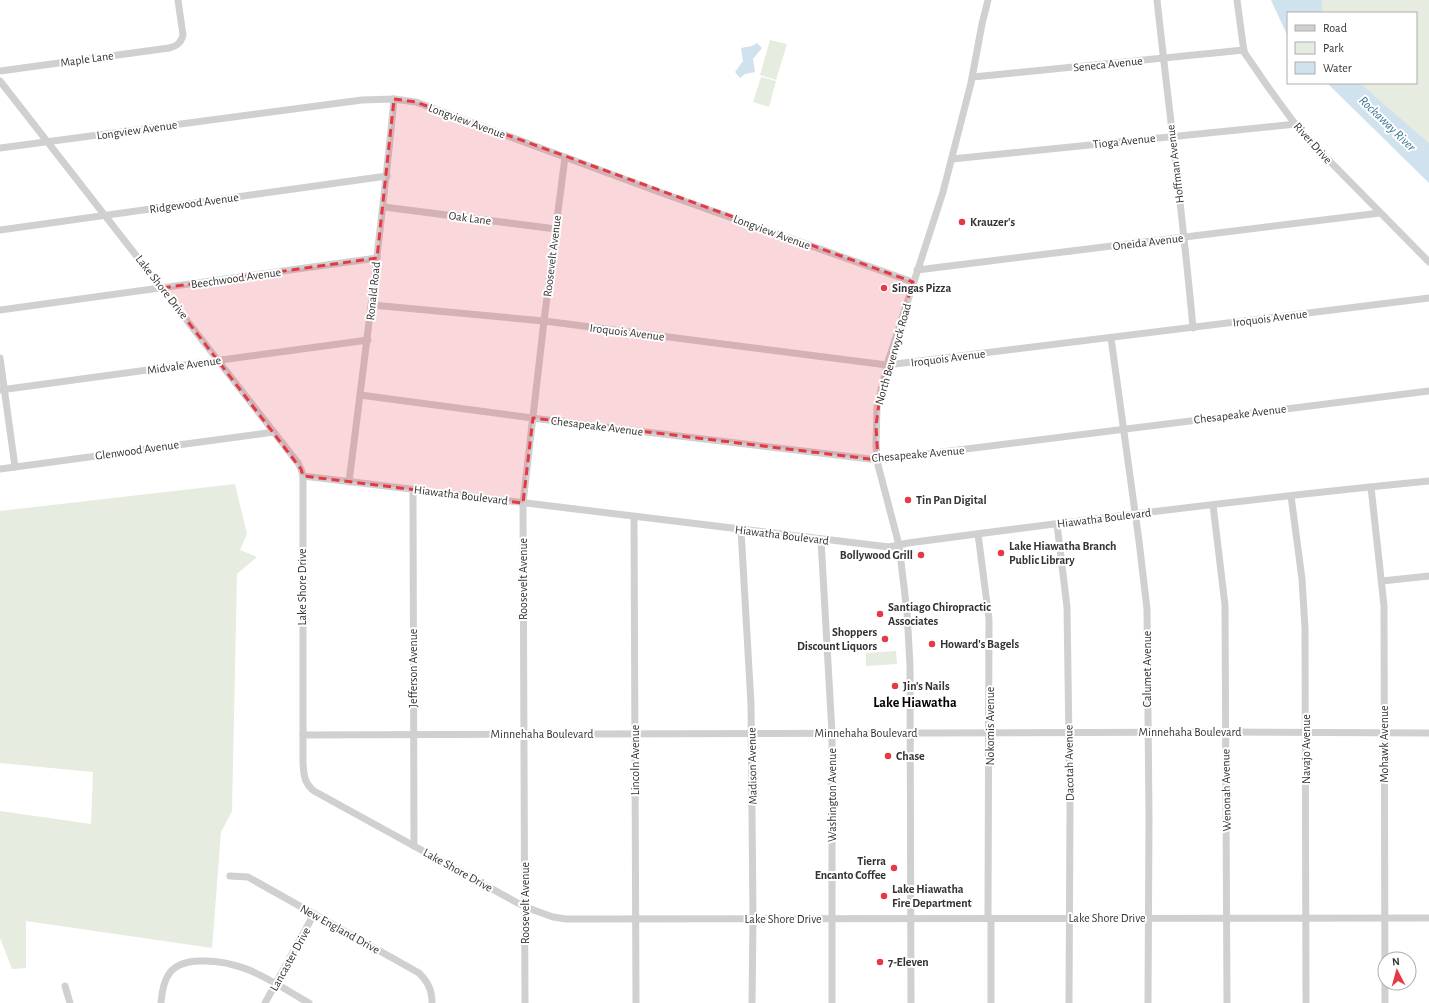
<svg xmlns="http://www.w3.org/2000/svg" width="1429" height="1003" font-family="'Alegreya Sans',sans-serif">
<rect width="100%" height="100%" fill="#fff"/>
<g fill="#e6ecdf">
<polygon points="1322,0 1429,0 1429,143 1360,83 1416,83 1416,13 1322,13"/>
<polygon points="770,40 787,44 776,80 760,75"/>
<polygon points="761,77 776,81 769,107 753,102"/>
<polygon points="235,484 247,534 240,550 257,557 237,574 232,811 221,832 212,948 26,921 26,968 12,969 0,938 0,811 91,824 93,772 0,763 0,511"/>
<polygon points="896,651 897,664 866,666 866,653"/>
</g>
<g fill="#cfe2ee">
<polygon points="1271,0 1322,0 1322,13 1288,13 1288,37"/>
<polygon points="757,43 762,48 753,59 755,72 745,74 740,78 735,72 743,61 741,48 752,46"/>
<polygon points="1327,83 1360,83 1429,143 1429,183"/>
</g>
<g fill="none" stroke-linecap="round" stroke-linejoin="round">
<g stroke="#d0d0d0" stroke-width="7">
<path d="M1157,0C1169,109 1183,218 1193,328"/>
<polyline points="1237,0 1244,52 1268,87 1301,132 1429,262"/>
<path d="M0,71L169,48C177,46 181,43 183,35L178,0"/>
<polyline points="973,77 1244,50"/>
<path d="M0,81L298,463L301,469L303,476V764C304,775 304,783 314,791L525,907L553,917L566,919L1429,918"/>
<polyline points="0,148 362,100 394,99 416,102 662,193 913,282"/>
<polyline points="952,159 1296,124"/>
<polyline points="384,207 556,229"/>
<polyline points="0,230 387,176"/>
<polyline points="917,270 1380,213"/>
<polyline points="372,305 544,321 887,365 1429,298"/>
<polyline points="0,310 377,258"/>
<polyline points="1111,338 1139,541 1147,609 1149,817 1148,1003"/>
<polyline points="0,358 15,467"/>
<polyline points="0,390 368,340"/>
<polyline points="360,395 555,421 878,460 1429,391"/>
<polyline points="0,469 274,432"/>
<path d="M303,476L889,547L908,543C1081,520 1255,498 1429,481"/>
<path d="M349,482C365,354 382,227 394,99"/>
<polyline points="1371,487 1384,606 1385,1003"/>
<polyline points="413,490 414,846"/>
<polyline points="1291,496 1302,579 1305,628 1306,1003"/>
<polyline points="1213,505 1225,605 1227,1003"/>
<polyline points="634,517 636,1003"/>
<polyline points="1057,524 1067,607 1070,808 1069,1003"/>
<polyline points="741,530 751,704 753,919 752,1003"/>
<polyline points="978,534 989,619 988,918"/>
<polyline points="821,540 832,733 832,1003"/>
<polyline points="1382,581 1429,576"/>
<polyline points="303,735 1226,732 1429,733"/>
<path d="M230,876L248,877L419,973C428,982 432,990 432,1003"/>
<polyline points="65,986 70,1003"/>
<path d="M161,1003C163,977 170,962 199,961C243,959 272,982 309,1003"/>
<polyline points="265,1003 314,914"/>
<polyline points="525,1003 523,503 544,321 565,157"/>
<polyline points="911,1003 910,665 907,612 899,545 878,465 876,445 877,407 887,365 943,192 971,83 982,24 988,0"/>
<polyline points="991,1003 991,918"/>
</g>
</g>
<path fill="#e63946" fill-opacity="0.2" stroke="#e63946" stroke-width="3" stroke-dasharray="8 5" stroke-linejoin="round" d="M394,99L416,102L913,282L881,388L876,426L878,460L533,418L523,503L303,476L301,469L162,288L377,258Z"/>
<g fill="#e63946" stroke="#fff" stroke-width="1.5">
<circle cx="962" cy="222" r="4"/>
<circle cx="884" cy="288" r="4"/>
<circle cx="908" cy="500" r="4"/>
<circle cx="1001" cy="553" r="4"/>
<circle cx="921" cy="555" r="4"/>
<circle cx="880" cy="614" r="4"/>
<circle cx="885" cy="639" r="4"/>
<circle cx="932" cy="644" r="4"/>
<circle cx="895" cy="686" r="4"/>
<circle cx="888" cy="756" r="4"/>
<circle cx="894" cy="868" r="4"/>
<circle cx="884" cy="896" r="4"/>
<circle cx="880" cy="962" r="4"/>
</g>
<g text-anchor="middle" dominant-baseline="central" stroke-width="4" stroke-linejoin="round" paint-order="stroke">
<g font-size="12" fill="#333" stroke="#fff">
<text transform="translate(87 59) rotate(-8)">Maple Lane</text>
<text transform="translate(1108 64) rotate(-6)">Seneca Avenue</text>
<text transform="translate(467 121) rotate(20)">Longview Avenue</text>
<text transform="translate(137 130) rotate(-8)">Longview Avenue</text>
<text transform="translate(1124 141) rotate(-6)">Tioga Avenue</text>
<text transform="translate(1313 143) rotate(48)">River Drive</text>
<text transform="translate(1175 164) rotate(-97)">Hoffman Avenue</text>
<text transform="translate(194 203) rotate(-8)">Ridgewood Avenue</text>
<text transform="translate(470 218) rotate(7)">Oak Lane</text>
<text transform="translate(772 232) rotate(20)">Longview Avenue</text>
<text transform="translate(1148 242) rotate(-7)">Oneida Avenue</text>
<text transform="translate(552 256) rotate(-83)">Roosevelt Avenue</text>
<text transform="translate(236 278) rotate(-8)">Beechwood Avenue</text>
<text transform="translate(162 287) rotate(52)">Lake Shore Drive</text>
<text transform="translate(373 291) rotate(-84)">Ronald Road</text>
<text transform="translate(1270 318) rotate(-7)">Iroquois Avenue</text>
<text transform="translate(627 332) rotate(7)">Iroquois Avenue</text>
<text transform="translate(893 354) rotate(-74)">North Beverwyck Road</text>
<text transform="translate(948 358) rotate(-7)">Iroquois Avenue</text>
<text transform="translate(184 365) rotate(-8)">Midvale Avenue</text>
<text transform="translate(1240 414) rotate(-7)">Chesapeake Avenue</text>
<text transform="translate(597 426) rotate(7)">Chesapeake Avenue</text>
<text transform="translate(137 450) rotate(-8)">Glenwood Avenue</text>
<text transform="translate(918 454) rotate(-5)">Chesapeake Avenue</text>
<text transform="translate(461 495) rotate(7)">Hiawatha Boulevard</text>
<text transform="translate(1104 518) rotate(-7)">Hiawatha Boulevard</text>
<text transform="translate(782 535) rotate(7)">Hiawatha Boulevard</text>
<text transform="translate(523 579) rotate(-90)">Roosevelt Avenue</text>
<text transform="translate(302 587) rotate(-90)">Lake Shore Drive</text>
<text transform="translate(413 668) rotate(-90)">Jefferson Avenue</text>
<text transform="translate(1147 669) rotate(-90)">Calumet Avenue</text>
<text transform="translate(990 726) rotate(-90)">Nokomis Avenue</text>
<text x="1190" y="732">Minnehaha Boulevard</text>
<text x="866" y="733">Minnehaha Boulevard</text>
<text x="542" y="734">Minnehaha Boulevard</text>
<text transform="translate(1384 744) rotate(-90)">Mohawk Avenue</text>
<text transform="translate(1306 749) rotate(-90)">Navajo Avenue</text>
<text transform="translate(635 760) rotate(-90)">Lincoln Avenue</text>
<text transform="translate(1069 763) rotate(-91)">Dacotah Avenue</text>
<text transform="translate(752 766) rotate(-91)">Madison Avenue</text>
<text transform="translate(1226 790) rotate(-91)">Wenonah Avenue</text>
<text transform="translate(832 795) rotate(-90)">Washington Avenue</text>
<text transform="translate(458 870) rotate(29)">Lake Shore Drive</text>
<text transform="translate(525 903) rotate(-90)">Roosevelt Avenue</text>
<text x="1107" y="918">Lake Shore Drive</text>
<text x="783" y="919">Lake Shore Drive</text>
<text transform="translate(340 929) rotate(29)">New England Drive</text>
<text transform="translate(290 959) rotate(-61)">Lancaster Drive</text>
</g>
<g font-size="12" font-weight="bold" fill="#333" stroke="#fff" text-anchor="start">
<text x="970" y="222">Krauzer's</text>
<text x="892" y="288">Singas Pizza</text>
<text x="916" y="500">Tin Pan Digital</text>
<text x="1009" y="546">Lake Hiawatha Branch<tspan x="1009" dy="14">Public Library</tspan></text>
<text x="913" y="555" text-anchor="end">Bollywood Grill</text>
<text x="888" y="607">Santiago Chiropractic<tspan x="888" dy="14">Associates</tspan></text>
<text x="877" y="632" text-anchor="end">Shoppers<tspan x="877" dy="14">Discount Liquors</tspan></text>
<text x="940" y="644">Howard's Bagels</text>
<text x="903" y="686">Jin's Nails</text>
<text x="896" y="756">Chase</text>
<text x="886" y="861" text-anchor="end">Tierra<tspan x="886" dy="14">Encanto Coffee</tspan></text>
<text x="892" y="889">Lake Hiawatha<tspan x="892" dy="14">Fire Department</tspan></text>
<text x="888" y="962">7-Eleven</text>
</g>
<g font-size="13" font-style="italic" fill="#3f7597" stroke="#fff">
<text transform="translate(1387 124) rotate(44)">Rockaway River</text>
</g>
<g font-size="14" font-weight="bold" fill="#000" stroke="#fff">
<text x="915" y="703">Lake Hiawatha</text>
</g>
</g>
<rect x="1287" y="12" width="130" height="72" fill="#ffffff" stroke="#adadad"/>
<rect x="1295" y="25" width="20" height="6" fill="#d0d0d0" stroke="#adadad"/>
<text x="1323" y="32" font-size="12" fill="#333333">Road</text>
<rect x="1295" y="42" width="20" height="12" fill="#e6ecdf" stroke="#adadad"/>
<text x="1323" y="52" font-size="12" fill="#333333">Park</text>
<rect x="1295" y="62" width="20" height="12" fill="#cfe2ee" stroke="#adadad"/>
<text x="1323" y="72" font-size="12" fill="#333333">Water</text>
<g transform="translate(1397 971) rotate(354)"><circle r="19" fill="#ffffff" stroke="#adadad"/>
<path d="M0-3L7 15L0 10L-7 15Z" fill="#e63946"/>
<text y="-6" font-size="11" font-weight="bold" text-anchor="middle" fill="#333333">N</text>
</g>
</svg>
